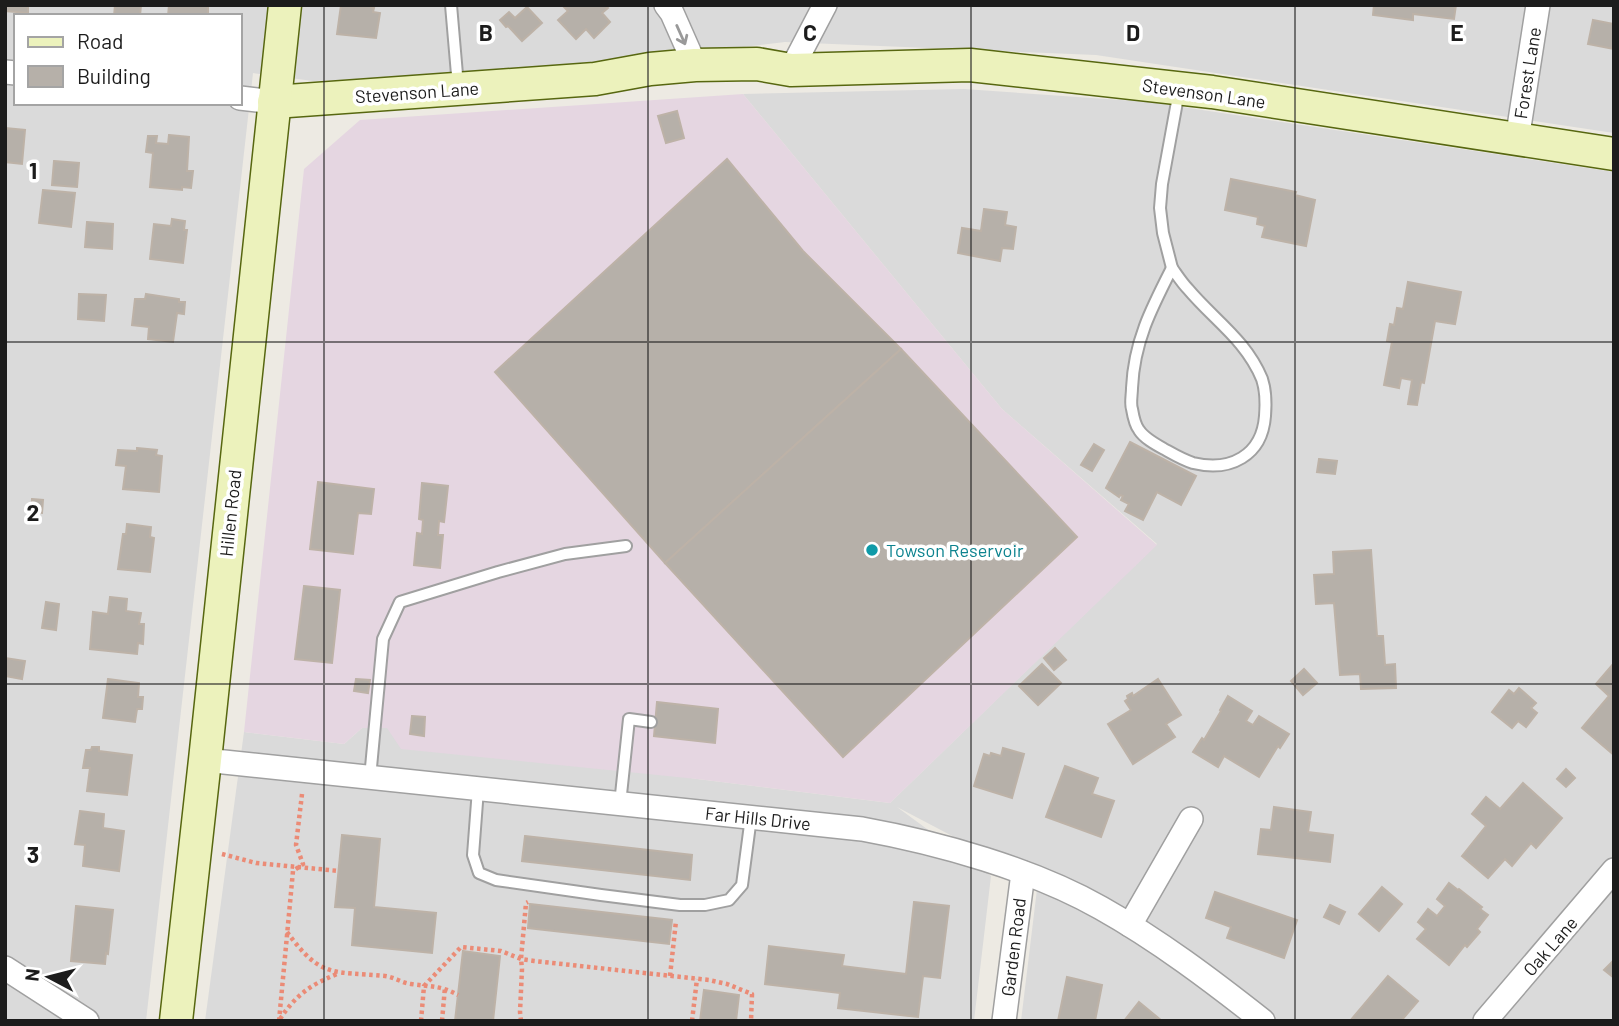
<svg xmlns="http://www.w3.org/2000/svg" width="1619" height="1026" font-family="Barlow,sans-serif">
<rect width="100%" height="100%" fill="#edeae3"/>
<g fill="#dadada" fill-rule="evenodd">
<path d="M5,5H1614V133L1096,55L785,42L551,70L313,81L253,73L146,1021H5ZM16,16H240V103H16Z"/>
<polygon points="964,89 1149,102 1614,172 1614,1021 1021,1021 1038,881 897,807 991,876 974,1021 205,1021 244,732 344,744 362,728 388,728 697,779 890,803 1157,544 1002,409 743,94"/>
</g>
<polygon fill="#e5d6e1" points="743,94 1002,409 1157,545 890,803 697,779 401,749 387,728 362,728 344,744 244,732 304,169 360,120"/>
<g fill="#b6b0a9" stroke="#bdb2a7" stroke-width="2">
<polygon points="5,5 28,5 28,13 5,11"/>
<polygon points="115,5 141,5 140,16 114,16"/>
<polygon points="169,5 208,5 208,16 168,16"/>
<polygon points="341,5 371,5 371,7 374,8 373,12 380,13 376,38 337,34"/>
<polygon points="562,5 605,5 608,8 602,13 610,22 594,38 586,29 576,39 558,20 568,11"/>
<polygon points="1374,5 1456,5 1454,19 1413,14 1413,20 1373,15"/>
<polygon points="527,7 542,23 522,41 508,26 506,27 500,20 509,12 515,18"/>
<polygon points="1593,20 1614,24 1614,49 1588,44"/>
<polygon points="677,111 684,138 666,143 658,116"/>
<polygon points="5,128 25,130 22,164 5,162"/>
<polygon points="169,135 189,137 187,171 193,171 191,188 182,187 182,190 150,187 153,153 146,152 148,136 157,136 156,143 168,144"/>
<polygon points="727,159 803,251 901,349 665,563 495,372"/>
<polygon points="54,161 79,163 77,187 52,185"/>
<polygon points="1231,179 1296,192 1295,195 1315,200 1306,246 1262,237 1265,226 1257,224 1258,217 1225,210"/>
<polygon points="43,190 75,193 71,227 39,223"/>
<polygon points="984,209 1007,212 1005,225 1016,227 1013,249 1002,248 1000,261 958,253 962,228 981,231"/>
<polygon points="172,219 185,221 184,230 187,230 183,263 150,259 154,224 171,226"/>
<polygon points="87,222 113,224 112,249 85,247"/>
<polygon points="1408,282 1461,292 1455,324 1435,321 1424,383 1421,382 1417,405 1408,404 1412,380 1401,378 1399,388 1384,385 1392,342 1387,341 1390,324 1394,325 1397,308 1403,309"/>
<polygon points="79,294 106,295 104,321 78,319"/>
<polygon points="146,294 179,299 179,302 185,302 184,314 177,313 173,342 148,339 149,327 132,325 135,299 145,299"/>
<polygon points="901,349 1077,537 843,757 665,563"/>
<polygon points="1130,442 1196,476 1181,505 1157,492 1143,520 1125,511 1129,504 1121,500 1123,496 1120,495 1119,497 1106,488"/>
<polygon points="1094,444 1104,450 1092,471 1081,465"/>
<polygon points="137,448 157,450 156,455 162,456 159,492 123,489 126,466 116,465 118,450 137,451"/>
<polygon points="1319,459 1337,461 1335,474 1317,472"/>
<polygon points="318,482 374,489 371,514 358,513 353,554 310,549"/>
<polygon points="422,483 448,486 444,522 439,521 438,535 443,535 440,568 414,565 417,533 422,534 423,520 419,519"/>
<polygon points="32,499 43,500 42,513 31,512"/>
<polygon points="127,524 151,527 150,537 154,538 150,572 118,569 123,534 126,534"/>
<polygon points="1371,550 1377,636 1383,636 1385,665 1395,664 1396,688 1361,689 1360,674 1340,675 1334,603 1316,604 1314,575 1334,574 1333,552"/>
<polygon points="304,586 340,590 332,663 295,659"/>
<polygon points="110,597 127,599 126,611 141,613 139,624 144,624 143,644 138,643 137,654 90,649 93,612 108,614"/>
<polygon points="46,602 59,604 56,630 42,628"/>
<polygon points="1055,648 1066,660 1054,670 1044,658"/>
<polygon points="5,658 25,661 22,679 5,676"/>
<polygon points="1614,663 1614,755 1582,728 1609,696 1596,684"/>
<polygon points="1042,664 1061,683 1038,705 1019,686"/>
<polygon points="1304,669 1317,683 1303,695 1291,681"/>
<polygon points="108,679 139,683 138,697 143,697 142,709 137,709 135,722 103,718"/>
<polygon points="356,679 370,680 368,693 354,691"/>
<polygon points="1158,679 1181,715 1166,724 1175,737 1133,764 1108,724 1131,710 1125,701 1128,699 1127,696 1132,693 1133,696"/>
<polygon points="1519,688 1536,703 1531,708 1537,713 1526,727 1518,721 1512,728 1492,712 1509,690 1514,694"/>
<polygon points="1228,696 1252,711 1246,721 1253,725 1259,716 1289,734 1280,748 1278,746 1259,777 1224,756 1218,767 1193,752 1202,738 1204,740 1221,711 1220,710"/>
<polygon points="657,702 718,709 715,743 654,736"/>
<polygon points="412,716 425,717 424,736 410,734"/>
<polygon points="92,747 99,747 99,751 132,755 127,795 87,791 90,768 83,768 86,750 91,750"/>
<polygon points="1003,748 1024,754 1012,798 974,786 984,754 990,756 991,753 1001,756"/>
<polygon points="1065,766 1098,778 1092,794 1114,801 1101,837 1046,817"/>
<polygon points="1566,769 1575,778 1566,787 1557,779"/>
<polygon points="1523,783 1562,818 1536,848 1531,843 1512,866 1505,859 1488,878 1462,856 1486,826 1472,814 1486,797 1500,809"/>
<polygon points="1274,807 1311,812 1308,832 1333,835 1330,862 1258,854 1261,829 1271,830"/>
<polygon points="80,811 104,814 103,828 124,831 119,871 83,866 85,845 75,844"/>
<polygon points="342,835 380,839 374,907 436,913 432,953 352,945 355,908 335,907"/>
<polygon points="525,836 692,855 690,880 522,861"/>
<polygon points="1449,883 1458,890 1459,889 1482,907 1480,909 1488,915 1477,929 1480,932 1467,947 1465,945 1449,965 1417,939 1426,929 1418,922 1428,909 1437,916 1445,906 1437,899"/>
<polygon points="1382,887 1402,904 1379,931 1359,914"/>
<polygon points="1215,892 1297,920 1284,958 1227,938 1231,927 1206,918"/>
<polygon points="914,902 949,906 940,978 923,976 918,1017 838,1008 840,993 765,984 769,946 844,955 842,966 906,974"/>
<polygon points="530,904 672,920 669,944 528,928"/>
<polygon points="1330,905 1345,912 1339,924 1324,917"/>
<polygon points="76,906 113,910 108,954 106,953 105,964 71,961"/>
<polygon points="463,951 500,956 493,1021 455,1021"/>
<polygon points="1614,960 1614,978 1604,970"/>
<polygon points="1388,976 1418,1001 1401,1021 1350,1021"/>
<polygon points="1067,977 1102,985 1095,1021 1058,1021"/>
<polygon points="704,990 739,995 736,1021 700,1021"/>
<polygon points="1139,1002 1162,1021 1124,1021"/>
</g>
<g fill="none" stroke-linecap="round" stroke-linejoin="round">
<defs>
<g id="lane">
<polyline points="451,5 458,86"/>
<path d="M1172,268C1177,275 1182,283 1188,289C1214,320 1246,340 1262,379C1266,391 1266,404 1265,416C1262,456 1230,472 1193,463C1183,460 1173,454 1164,449C1155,444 1144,438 1139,430C1135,425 1133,415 1132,409C1130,403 1132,395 1132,388C1134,342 1151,309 1172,268Z"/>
<polyline points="1172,268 1163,233 1160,208 1162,184 1179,91"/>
<polyline points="370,778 383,639 400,602 498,572 565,554 626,546"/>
<polyline points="478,789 473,855 479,873 496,880 601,895 680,905 705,905 729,900 742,885 751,817"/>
<polyline points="620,804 629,719 651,722"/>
</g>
<g id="street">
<polyline points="666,5 672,13 695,65"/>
<polyline points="791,70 825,5"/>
<polyline points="5,72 16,73"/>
<polyline points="240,98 274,102"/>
<polyline points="1517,140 1538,5"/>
<path d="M205,760L862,829C939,843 1032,869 1101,908C1158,940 1211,980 1263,1021"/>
<polyline points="1130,925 1191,819"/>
<polyline points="5,968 87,1021"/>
<polyline points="1004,1021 1023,873"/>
<polyline points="1485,1021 1614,870"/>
</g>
<g id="secondary">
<polyline points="274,102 595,79 650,69 695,65 757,64 791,70 970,65 1212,92 1614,154"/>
<polyline points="176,1021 205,760 285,5"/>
</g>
</defs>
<use href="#lane" stroke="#a0a0a0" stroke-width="14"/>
<use href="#street" stroke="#a0a0a0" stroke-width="26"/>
<use href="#secondary" stroke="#576710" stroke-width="35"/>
<g stroke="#eb8b76" stroke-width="4.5" stroke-dasharray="3.5 3.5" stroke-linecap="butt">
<polyline points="222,854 256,863 339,871"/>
<path d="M287,932C321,979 333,971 385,976C394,977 402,983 411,984C430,987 440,985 458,995"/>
<polyline points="670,976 676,921"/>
<path d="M280,1019C296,995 310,985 337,974"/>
<polyline points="279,1021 293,871 303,864 296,845 302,794"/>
<polyline points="421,1021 424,986 461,947 501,951 521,959 534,961 709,980 727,984 752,994 751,1021"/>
<polyline points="442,1021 445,987"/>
<polyline points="521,1021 520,1012 522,969 521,959 526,903 528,902"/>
<polyline points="692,1021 697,979"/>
</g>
<use href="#lane" stroke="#fff" stroke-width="10"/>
<use href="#street" stroke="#fff" stroke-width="23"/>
<use href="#secondary" stroke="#ecf2bc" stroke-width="32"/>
</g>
<defs><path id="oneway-shaft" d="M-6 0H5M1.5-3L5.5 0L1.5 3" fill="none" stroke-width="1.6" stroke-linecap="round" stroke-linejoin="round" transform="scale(1.75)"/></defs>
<use stroke="#999" href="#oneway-shaft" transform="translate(681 35) rotate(66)"/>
<path fill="none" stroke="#1c1c1c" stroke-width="2" stroke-opacity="0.55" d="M324,5V1021M648,5V1021M971,5V1021M1295,5V1021M5,342H1614M5,684H1614"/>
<circle fill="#0f9aa8" stroke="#fff" stroke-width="2.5" cx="872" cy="550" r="7"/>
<g text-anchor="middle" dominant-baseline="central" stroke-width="7" stroke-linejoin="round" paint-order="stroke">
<g font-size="18" fill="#1c1c1c" stroke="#fff">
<text transform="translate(1527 73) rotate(-81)">Forest Lane</text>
<text transform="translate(417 92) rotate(-4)">Stevenson Lane</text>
<text transform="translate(1204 93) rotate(8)">Stevenson Lane</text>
<text transform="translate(230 513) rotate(-84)">Hillen Road</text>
<text transform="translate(758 818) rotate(6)">Far Hills Drive</text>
<text transform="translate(1550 946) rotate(-49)">Oak Lane</text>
<text transform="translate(1013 947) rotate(-83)">Garden Road</text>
</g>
<g font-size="18" fill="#0d838f" stroke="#fff" text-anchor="start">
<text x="886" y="550">Towson Reservoir</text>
</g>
</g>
<g font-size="23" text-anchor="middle" font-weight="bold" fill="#1c1c1c" stroke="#fff" stroke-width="7" stroke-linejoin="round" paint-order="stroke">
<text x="486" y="41">B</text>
<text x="810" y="41">C</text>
<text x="1133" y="41">D</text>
<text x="1457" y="41">E</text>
<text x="33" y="179">1</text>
<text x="33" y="521">2</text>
<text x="33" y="863">3</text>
</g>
<rect width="1619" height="1026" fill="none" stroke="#1c1c1c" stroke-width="14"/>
<rect x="14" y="14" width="228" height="91" fill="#ffffff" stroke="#a4a4a4" stroke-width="2"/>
<rect x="28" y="37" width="35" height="10" fill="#ecf2bc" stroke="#a4a4a4" stroke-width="2"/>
<text x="77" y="49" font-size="21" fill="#1c1c1c">Road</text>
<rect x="28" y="66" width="35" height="21" fill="#b6b0a9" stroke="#a4a4a4" stroke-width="2"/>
<text x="77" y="84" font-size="21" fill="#1c1c1c">Building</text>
<g transform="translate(49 977) rotate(277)" stroke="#ffffff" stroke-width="5" paint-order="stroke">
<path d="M0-5L12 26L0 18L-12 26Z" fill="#1c1c1c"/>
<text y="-10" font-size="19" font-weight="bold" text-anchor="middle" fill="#1c1c1c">N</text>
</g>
</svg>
